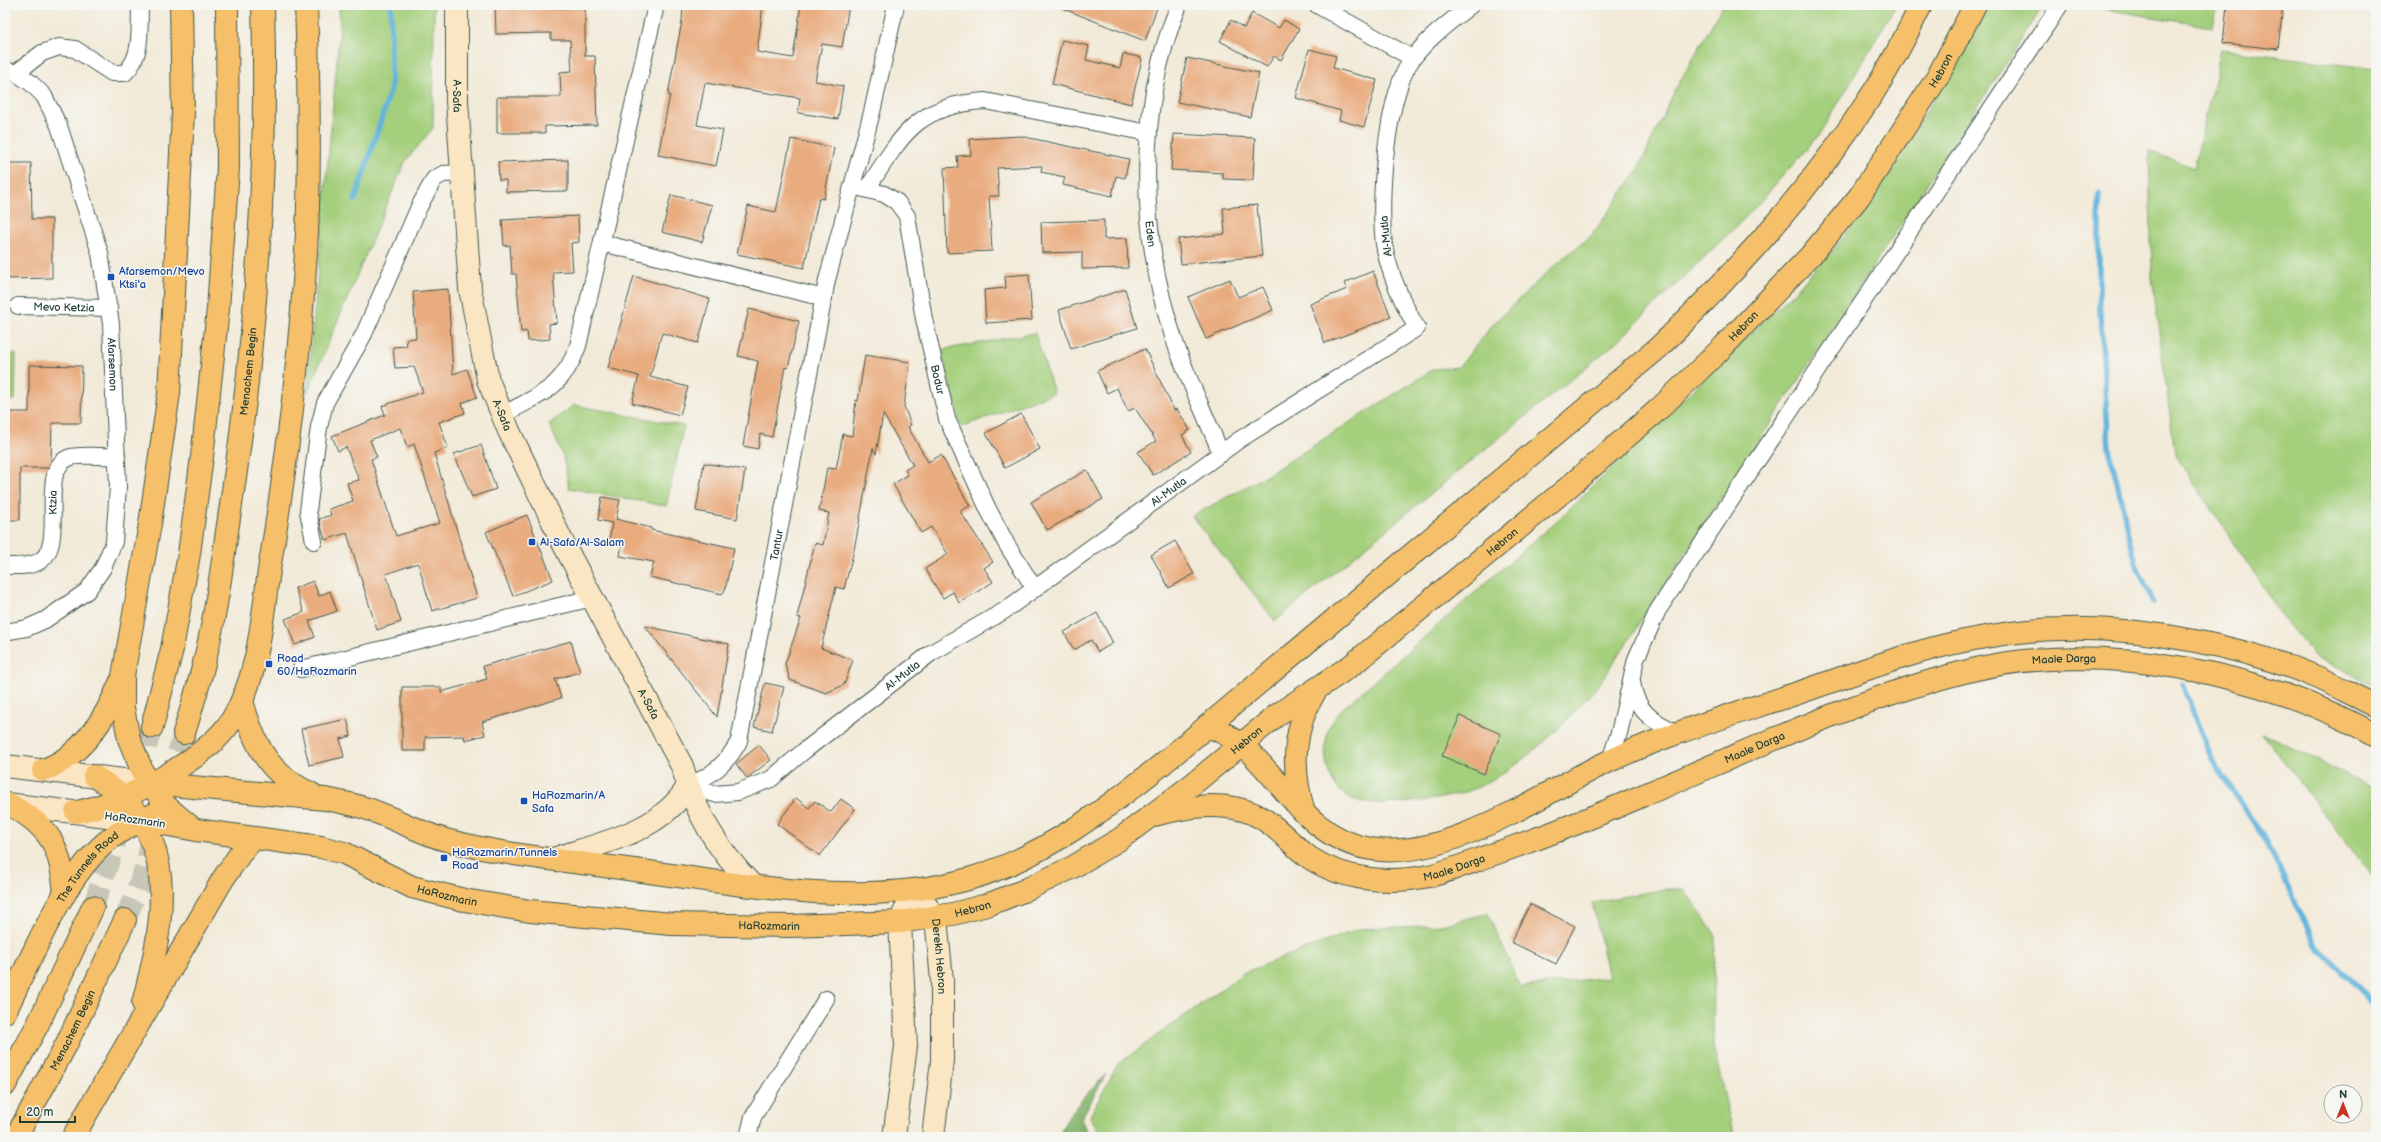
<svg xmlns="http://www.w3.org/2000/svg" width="2381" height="1142" font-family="'Balsamiq Sans',sans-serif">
<rect width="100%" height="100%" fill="#f6f6f2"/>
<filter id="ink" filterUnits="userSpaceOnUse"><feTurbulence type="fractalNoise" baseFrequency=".025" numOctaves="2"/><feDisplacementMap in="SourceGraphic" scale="8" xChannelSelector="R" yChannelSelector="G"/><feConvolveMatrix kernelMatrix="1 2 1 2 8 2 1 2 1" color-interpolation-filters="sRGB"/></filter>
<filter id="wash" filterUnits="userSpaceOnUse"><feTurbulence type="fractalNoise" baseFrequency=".012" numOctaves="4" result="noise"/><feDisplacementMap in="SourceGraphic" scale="16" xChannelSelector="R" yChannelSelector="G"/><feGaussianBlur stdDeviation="0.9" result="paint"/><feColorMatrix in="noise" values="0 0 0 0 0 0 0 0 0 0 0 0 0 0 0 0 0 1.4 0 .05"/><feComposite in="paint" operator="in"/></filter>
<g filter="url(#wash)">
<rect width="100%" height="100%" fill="#f2ead8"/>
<g fill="#a4cf7b" stroke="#628658">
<polygon points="339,5 434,5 433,128 405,162 307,393 340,28"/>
<polygon points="1723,5 1896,5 1820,134 1749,214 1618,341 1275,621 1192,516 1264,477 1434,369 1459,367 1495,322 1556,264 1592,235 1638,170 1675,90"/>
<path d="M1991,5H2044L1603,679C1569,721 1527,763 1478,787C1453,800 1375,810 1350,798C1325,785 1321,752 1329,728C1331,722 1337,716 1341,710L1560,518L1794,292L1833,250L1871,203Z"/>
<polygon points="2101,5 2217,5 2212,27 2099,8"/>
<polygon points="2221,49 2376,69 2376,687 2316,657 2286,622 2175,454 2152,278 2149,151 2194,168"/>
<polygon points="1035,333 1054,393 961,427 941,350"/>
<polygon points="5,354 16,354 15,400 5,400"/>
<polygon points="574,405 684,426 666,506 569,488 563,456 549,424"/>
<polygon points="2262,733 2376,790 2376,881"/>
<polygon points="1666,889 1684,889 1715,934 1713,1046 1734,1137 1101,1137 1090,1116 1118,1064 1245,972 1359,929 1442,925 1488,913 1520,987 1609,977 1592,902"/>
</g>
<path fill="#83b26b" stroke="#517850" d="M1106,1074L1081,1119L1089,1137H1059C1066,1113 1089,1092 1106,1074Z"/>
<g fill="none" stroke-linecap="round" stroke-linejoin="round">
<g stroke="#61b4dd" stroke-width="5.5">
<polyline points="2099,194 2099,296 2109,448 2136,564 2153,602"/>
<polyline points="355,200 391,89 391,5"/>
<polyline points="2182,684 2212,760 2266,841 2315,943 2376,1007"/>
</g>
</g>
<g id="blocks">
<g fill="#e9ac7f" fill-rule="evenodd">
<polygon points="495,5 532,5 532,8 585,8 585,56 595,56 597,125 545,126 545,133 497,133 497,97 561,97 560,72 572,71 570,40 551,40 551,33 496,34"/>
<polygon points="683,5 763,5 757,52 793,58 801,5 849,5 842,47 822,44 815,81 843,86 838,119 798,113 800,98 705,83 697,125 723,130 716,166 658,155 670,95 668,94 682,21"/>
<polygon points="1054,5 1158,5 1145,41"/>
<polygon points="2227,5 2283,5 2278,49 2223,43"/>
<polygon points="1252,13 1279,28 1284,20 1299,29 1281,60 1274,56 1267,67 1220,41 1231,20 1244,28"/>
<polygon points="1062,40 1089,46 1086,60 1120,68 1123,54 1140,57 1142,59 1131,104 1052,84"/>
<polygon points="1309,49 1336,56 1333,68 1377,80 1364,127 1339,120 1341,111 1296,98"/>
<polygon points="1187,58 1259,73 1250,117 1177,102"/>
<polygon points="1174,134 1255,138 1253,180 1223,179 1223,173 1171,170"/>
<polygon points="1020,136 1129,159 1125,178 1116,176 1112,196 1063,185 1065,177 1041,172 1042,166 997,168 999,196 989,196 992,251 947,253 944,168 958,167 957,156 971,155 970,139"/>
<polygon points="791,139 834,148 824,199 819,198 804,268 737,254 748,206 776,212"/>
<polygon points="568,160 568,191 506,192 506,180 499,180 498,162"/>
<polygon points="5,163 31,163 32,219 52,219 52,278 5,279"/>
<polygon points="671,195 712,205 702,242 662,232"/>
<polygon points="1257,205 1262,256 1181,264 1178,239 1225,234 1223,208"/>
<polygon points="578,216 579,242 571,243 573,271 553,272 557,323 549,324 550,339 528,341 527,331 521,332 516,274 512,274 510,245 504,246 502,220"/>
<polygon points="1104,220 1104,239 1127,238 1128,268 1082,269 1082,252 1042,253 1041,222"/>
<polygon points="1373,271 1391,317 1325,343 1310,304 1347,289 1344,283"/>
<polygon points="1029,274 1032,320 986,323 984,290 1006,288 1005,276"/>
<polygon points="634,276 710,299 698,343 662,333 650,377 688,387 680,415 632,403 639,376 608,368"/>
<polygon points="1230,279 1238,297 1263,287 1273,310 1206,339 1188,297"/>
<path d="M448,289L453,374L467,369L477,397L462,403L465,413L439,422L448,448L434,453L477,598L432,611L418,563L386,574L401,622L377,630L347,533L325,540L319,519L331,515L329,509L353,501L347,483L359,480L346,447L338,451L332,436L385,415L382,406L423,392L414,367L395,368L393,347L407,346L406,339L416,338L413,292ZM400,428L407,447L414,444L440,523L396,536L371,459L377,457L370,440Z"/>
<polygon points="1125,289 1137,328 1071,349 1059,310"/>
<polygon points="749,309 799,321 788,368 785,367 772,437 760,434 758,449 743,446 758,361 738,356"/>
<polygon points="1145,349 1174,410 1177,409 1190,430 1182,435 1191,452 1153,475 1138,452 1156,441 1135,408 1128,411 1117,388 1107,393 1097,371"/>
<polygon points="865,355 910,362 904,406 911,425 908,427 928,462 941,455 970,506 960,511 993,562 984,568 993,582 959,603 953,592 943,598 925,569 948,554 931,527 921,533 893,484 908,475 905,470 913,465 883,414 876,454 873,448 854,550 844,589 836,587 821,648 853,660 844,685 826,693 790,680 785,664 801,618 797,617 815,543 823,545 829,513 819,511 827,468 836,469 843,434 852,436 856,400 858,401"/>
<polygon points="29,365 82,366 81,423 52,423 51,461 48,468 20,468 20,520 5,520 5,412 29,412"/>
<polygon points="1021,414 1040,449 1005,468 986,433"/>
<polygon points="481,445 496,489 472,497 454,454"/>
<polygon points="704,463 745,470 737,519 696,511"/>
<polygon points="1087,470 1103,499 1047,530 1031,502"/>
<polygon points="602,497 620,500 616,519 651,528 651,530 734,548 725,590 722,594 650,577 654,562 620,556 622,544 609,541 612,523 598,520"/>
<polygon points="527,515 553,580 513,596 486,532"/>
<polygon points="1175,541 1194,574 1169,588 1151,555"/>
<polygon points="313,581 319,596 330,591 337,611 309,621 315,637 295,645 285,619 304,612 295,588"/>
<polygon points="1097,613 1113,643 1098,652 1091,640 1074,650 1064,632"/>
<polygon points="645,626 729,644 717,717"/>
<polygon points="571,641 580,672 555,679 561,698 482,722 485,735 465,740 464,736 425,737 425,751 402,751 402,687 441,687 441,692 487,679 483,666"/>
<polygon points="765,683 784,687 772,731 754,727"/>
<polygon points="1460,716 1501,734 1484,774 1442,756"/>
<polygon points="347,719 351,736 340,739 344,757 309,765 301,729"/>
<polygon points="759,745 771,760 747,778 736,764"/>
<polygon points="796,798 809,808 815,801 831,812 841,799 855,809 820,856 777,824"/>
<polygon points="1530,904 1575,926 1556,964 1511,942"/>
</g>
</g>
</g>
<g filter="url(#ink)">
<use href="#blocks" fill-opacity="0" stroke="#3f574d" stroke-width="1"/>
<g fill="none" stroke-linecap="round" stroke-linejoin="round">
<g stroke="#c8c7b7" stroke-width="22" stroke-dasharray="22 11" stroke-linecap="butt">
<polyline points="136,778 152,727"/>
<polyline points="169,784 184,733"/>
<polyline points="93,907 122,822"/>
<polyline points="125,920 143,875 154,834"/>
</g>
<defs>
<g id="street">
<path id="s1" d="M1179,5C1135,110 1139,239 1176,345C1189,382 1207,418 1221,454"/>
<polyline points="1317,5 1412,58"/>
<path id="s2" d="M5,70L16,73L31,83L44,96L59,126L100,253L111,324L118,487L114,542L103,568L87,591L45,620L27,628L5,632"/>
<path d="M16,73L42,53L59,47L75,49L112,73H125C143,56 139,29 140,5"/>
<path id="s3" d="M852,186L884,194L897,202L907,216L924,319L947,419L988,509L1007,545L1035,589"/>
<path d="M867,189C902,135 916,105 985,101L1149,133"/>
<polyline points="602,243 824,298"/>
<path id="s4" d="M18,306L109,308"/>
<path d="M502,415C539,395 563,389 578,346L656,5"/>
<polyline points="314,541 308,511 319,427 325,403 364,334 419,207 434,179 443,174 462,173"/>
<path id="s5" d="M5,566C16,566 28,567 38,562C70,546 34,468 71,457C81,454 105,457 117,456"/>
<polyline points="301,669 592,598"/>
<path d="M1632,681C1635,711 1653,722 1678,733"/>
<polyline points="1610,760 1619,733 1636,659 1658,610 2060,5"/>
<path id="s6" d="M688,786L715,794L738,792L771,779L804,751L931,653L1004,611L1239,440L1417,328C1403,304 1391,277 1385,250C1377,207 1386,92 1413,58C1429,37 1451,21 1471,5"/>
<path id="s7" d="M688,786C711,776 727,764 739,741L827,280L872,112L896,5"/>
<polyline points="748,1137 753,1117 826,999"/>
</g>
<g id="secondary">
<path id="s8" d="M457,5V101L470,289L488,380L509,431L563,543L682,766C695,812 718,851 752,885"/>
<polyline points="5,766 149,783"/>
<polyline points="6,804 141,820"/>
<path d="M553,859C601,843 661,832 688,786"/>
<path id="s9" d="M894,1137L906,1046L900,922L914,890L936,918L942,980V1061L933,1137"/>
</g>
<g id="primary">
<path d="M1207,726C1274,747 1291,836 1371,849C1446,861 1536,797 1601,765C1664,734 1732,715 1798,693C1854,674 1911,651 1969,640C2000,634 2032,629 2064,629C2146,627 2243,646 2319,678C2338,687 2357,697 2376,706"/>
<path id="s10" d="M1151,816C1184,807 1221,800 1254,814C1276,824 1290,844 1310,858C1345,881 1390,884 1429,876C1450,871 1471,862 1491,855C1541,838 1589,819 1637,798C1747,752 1856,698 1972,670C2098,639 2265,672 2376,736"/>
</g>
<g id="highway">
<polyline points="181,5 183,113 169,393 150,524 123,676 123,708 129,739 143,773 167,807 191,827"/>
<path d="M242,701C254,744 268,775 312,794"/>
<polyline points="152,727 172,649 189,554 203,449 218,309 228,168 227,5"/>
<path id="s11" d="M184,733C192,707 200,681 206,655C218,606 223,555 231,505C256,340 268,172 263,5"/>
<path d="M43,770C80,758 106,718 120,683"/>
<path d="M94,776C183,828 165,919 143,1003"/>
<path d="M149,783L325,799C342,802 359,805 376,812C400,821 421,833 446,840C506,856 571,861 634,870C744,884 863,910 972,878C1042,857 1105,810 1161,765L1658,348C1739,269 1814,186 1875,90C1892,63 1907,34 1921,5"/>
<path d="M10,805C51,827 61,848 65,894"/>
<path d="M76,812C121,805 210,758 233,718C260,673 262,615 270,564C287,461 300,356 306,251C311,170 309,87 306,5"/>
<path d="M1304,812C1291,769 1292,729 1316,690"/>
<path id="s12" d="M141,820L196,830L321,847L344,853L412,887L464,900L530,911L672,924L791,926L900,922L953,914L987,905L1023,891L1073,867L1120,839L1193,784L1277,715L1352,665L1565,490L1660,408L1723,347L1811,255L1859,197L1937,78L1975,5"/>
<path id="s13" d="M5,1012C31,959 62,880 106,842C120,830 138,822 154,814"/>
<polyline points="5,1085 38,1024 93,907"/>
<path id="s14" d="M16,1137L66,1045L125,920"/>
<polyline points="73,1137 223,879 240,854 254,838"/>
</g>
</defs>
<use href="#street" stroke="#3f574d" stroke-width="18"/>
<use href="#secondary" stroke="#3f574d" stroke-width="24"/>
<use href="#primary" stroke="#3f574d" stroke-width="24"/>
<use href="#highway" stroke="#3f574d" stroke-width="24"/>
<use href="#street" stroke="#fff" stroke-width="16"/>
<use href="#secondary" stroke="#fbe6c4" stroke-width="22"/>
<use href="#primary" stroke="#f6c06b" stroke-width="22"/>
<use href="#highway" stroke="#f6c06b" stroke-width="22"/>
</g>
</g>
<g fill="#1a4fb4" stroke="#f6f6f2" stroke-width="1.5">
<rect x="107" y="273" width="8" height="8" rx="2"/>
<rect x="528" y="538" width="8" height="8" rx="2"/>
<rect x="265" y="660" width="8" height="8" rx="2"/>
<rect x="520" y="797" width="8" height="8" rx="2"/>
<rect x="440" y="854" width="8" height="8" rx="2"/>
</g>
<g text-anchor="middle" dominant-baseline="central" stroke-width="3" stroke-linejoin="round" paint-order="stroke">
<g font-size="11" fill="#1f3d34" stroke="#f6f6f2">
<text stroke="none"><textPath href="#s12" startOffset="2143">Hebron</textPath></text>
<text stroke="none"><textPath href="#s8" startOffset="91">A-Safa</textPath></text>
<text stroke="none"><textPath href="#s1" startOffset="233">Eden</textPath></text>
<text transform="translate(1386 236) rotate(-96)">Al-Mutla</text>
<text stroke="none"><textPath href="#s4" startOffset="46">Mevo Ketzia</textPath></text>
<text stroke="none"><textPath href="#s12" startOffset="1819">Hebron</textPath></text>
<text stroke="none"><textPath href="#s2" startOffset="327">Afarsemon</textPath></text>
<text stroke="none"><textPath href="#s11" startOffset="368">Menachem Begin</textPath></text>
<text stroke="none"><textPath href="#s3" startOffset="232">Badur</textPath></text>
<text stroke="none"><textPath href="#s8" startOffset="415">A-Safa</textPath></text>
<text stroke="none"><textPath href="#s6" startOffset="578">Al-Mutla</textPath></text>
<text stroke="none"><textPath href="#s5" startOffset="98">Ktzia</textPath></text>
<text stroke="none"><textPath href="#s12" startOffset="1495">Hebron</textPath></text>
<text stroke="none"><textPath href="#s7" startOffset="269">Tantur</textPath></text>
<text stroke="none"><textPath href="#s10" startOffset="974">Maale Darga</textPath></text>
<text stroke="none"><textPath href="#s6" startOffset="254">Al-Mutla</textPath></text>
<text stroke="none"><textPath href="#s8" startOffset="739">A-Safa</textPath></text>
<text stroke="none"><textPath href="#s12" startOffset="1171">Hebron</textPath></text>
<text stroke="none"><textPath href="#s10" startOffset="650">Maale Darga</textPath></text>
<text transform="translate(135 820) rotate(8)">HaRozmarin</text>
<text stroke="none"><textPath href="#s10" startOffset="326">Maale Darga</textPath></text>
<text stroke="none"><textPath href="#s13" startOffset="168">The Tunnels Road</textPath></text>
<text stroke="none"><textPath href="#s12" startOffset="318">HaRozmarin</textPath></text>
<text stroke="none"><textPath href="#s12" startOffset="847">Hebron</textPath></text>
<text stroke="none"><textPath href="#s12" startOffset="642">HaRozmarin</textPath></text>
<text stroke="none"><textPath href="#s9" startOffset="325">Derekh Hebron</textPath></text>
<text stroke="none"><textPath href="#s14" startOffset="121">Menachem Begin</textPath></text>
</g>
<g font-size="11" fill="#164399" stroke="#f6f6f2" text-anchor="start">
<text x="119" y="271">Afarsemon/Mevo<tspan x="119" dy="13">Ktsi'a</tspan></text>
<text x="540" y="542">Al-Safa/Al-Salam</text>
<text x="277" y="658">Road<tspan x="277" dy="13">60/HaRozmarin</tspan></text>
<text x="532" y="795">HaRozmarin/A<tspan x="532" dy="13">Safa</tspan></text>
<text x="452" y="852">HaRozmarin/Tunnels<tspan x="452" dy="13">Road</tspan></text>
</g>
</g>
<rect width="2381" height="1142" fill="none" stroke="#f6f6f2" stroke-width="20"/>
<g transform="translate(2343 1104)"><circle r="19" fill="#f6f6f2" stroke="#a0aca6"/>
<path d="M0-3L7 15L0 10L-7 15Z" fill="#c8321e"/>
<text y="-6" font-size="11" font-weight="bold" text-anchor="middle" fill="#1f3d34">N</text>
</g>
<path d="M20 1116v6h55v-6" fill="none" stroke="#1f3d34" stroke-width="2"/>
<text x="26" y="1116" font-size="12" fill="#1f3d34" stroke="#f6f6f2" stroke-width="3" paint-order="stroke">20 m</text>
</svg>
